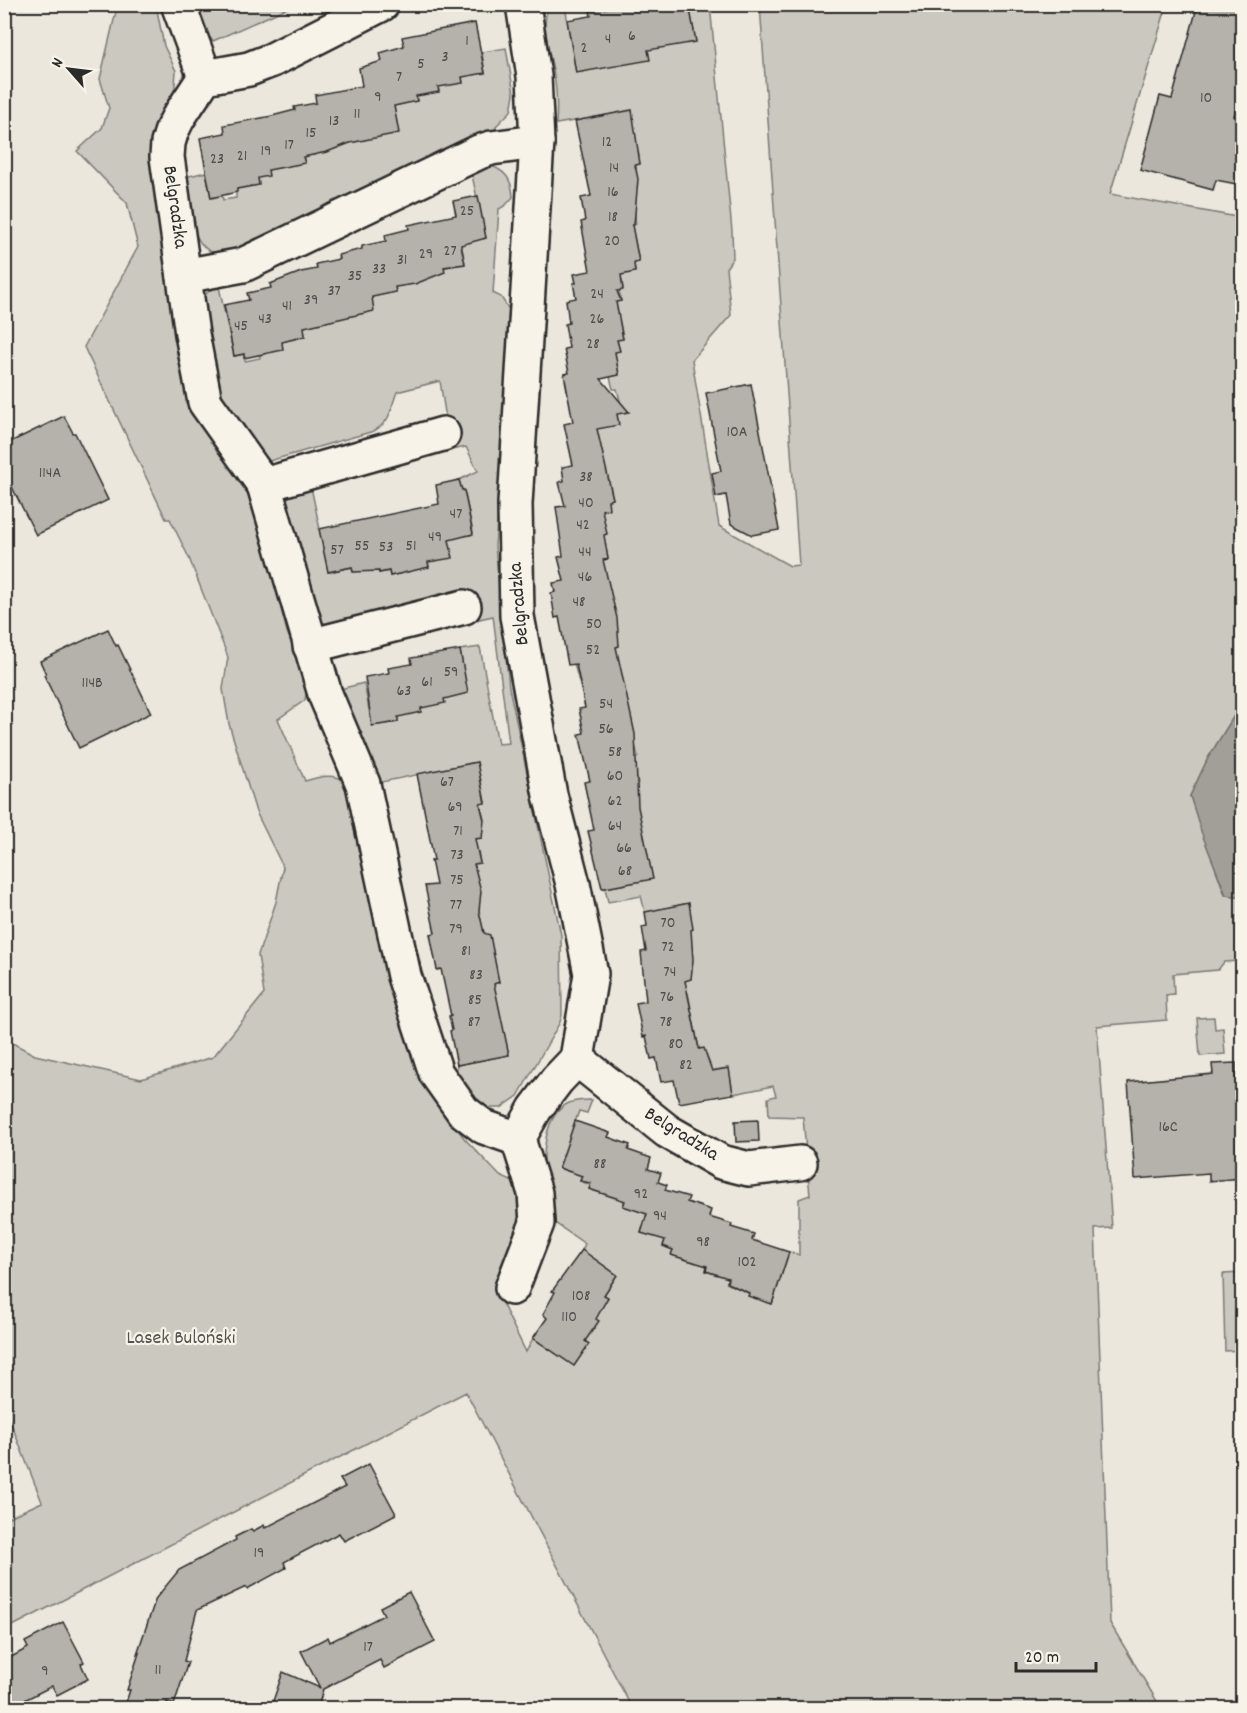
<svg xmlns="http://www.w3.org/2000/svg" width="1247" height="1713" font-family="Dekko,sans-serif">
<rect width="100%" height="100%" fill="#ebe7dd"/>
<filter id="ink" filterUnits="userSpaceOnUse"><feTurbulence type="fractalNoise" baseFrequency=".0167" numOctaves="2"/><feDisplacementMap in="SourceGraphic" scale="12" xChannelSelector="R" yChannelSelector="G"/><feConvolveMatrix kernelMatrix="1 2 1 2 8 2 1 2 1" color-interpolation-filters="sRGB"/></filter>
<g filter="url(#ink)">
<g fill="#cbc8bf" stroke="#7b7a75" stroke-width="1.5">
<path d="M125,5H156L164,46L176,71L174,97L223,450L255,507L287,632L308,683L305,700L278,719L305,781C324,775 332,774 351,782L424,1083L464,1138L500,1176L518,1184L520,1230L495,1289L526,1352L533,1338L573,1365L589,1344L585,1341L594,1318L608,1298L604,1295L617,1275L582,1250L585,1244L555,1223C555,1208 548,1193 545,1178C542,1155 544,1114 569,1103C576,1100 585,1100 592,1100L587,1113L579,1111L559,1168L570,1172H583L580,1181L591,1185L589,1189L613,1197L626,1196L623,1206L648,1209L641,1233L652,1236L654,1233L666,1237L663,1246L673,1250L672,1255L696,1263L708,1262L706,1271L717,1275L730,1274L727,1283L772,1304L789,1252L799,1255V1199L810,1195L803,1117L769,1116L768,1098L776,1096L773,1086L733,1094L731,1082H727L728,1068L709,1071L699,1049L688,993H684L682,981L691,979L689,968L690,919L691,918L689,904L645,912L641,896L608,902L605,888L647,880L651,870L628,785L638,783L635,772L629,761L638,757L636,748H632L621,688L625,686L582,693L574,664L619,646L599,561L608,559L606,548H602V510L608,500L613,499L607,473L601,462L604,459L576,433L617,414L622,408L617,389H613L610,377L619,375L617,364L611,352L619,351L617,340L623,339L618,315L612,303L621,301L619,291L623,289L621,275L635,272L634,263L639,262L634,237L628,226L636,224C632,204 638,185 636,165L640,164L631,111L556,124C557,110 557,95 555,81C552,58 539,26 549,5H565L576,73L587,71V67L599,65V69H601V64L647,45L696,42L689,5H710L732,231L733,258L726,268L731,315L692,360L719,526L790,566L799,565L760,5H1167L1110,194L1242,218V582L1240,606L1242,614V703L1208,758L1190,796L1225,895L1242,897V967L1239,961L1224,962L1218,970L1173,974L1174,994L1166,995L1167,1020L1097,1026L1112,1228L1095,1229L1110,1623L1161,1708H632L466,1392L5,1630V1519L42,1502L5,1408V1039L35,1055L141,1079L213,1057L264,994L258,955L276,902L283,867L256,812L229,724L223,689L228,657L189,558L170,519H166L84,347L138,247L127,203L77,151L102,128L109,108L100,79L117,7Z"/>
<polygon points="192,5 294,5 213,41 196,23"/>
<path d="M506,48L514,94L511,111L496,126V131L247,249C238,251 227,255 219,254C188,250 189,201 185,177L206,172L211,197L222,195L223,200L236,198V188L259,185L258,178L268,170L305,163V156L314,155V151L328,152V147L398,133L394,106L417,101L416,96L439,92L438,87L463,83L462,77L485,73L482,52Z"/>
<path d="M488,165C506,170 512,180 513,197L506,205L499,209L493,293L501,297L510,311L503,450L495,546L509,687L561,935L562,1015L560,1022L518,1096L501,1108H486L479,1105L457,1082V1065L509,1055L490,984L499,982L483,933L471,865L480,863L478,851H474L472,840L482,837C480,825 483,815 480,804L485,802L480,777L474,763L377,783L340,689L364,683L372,726L398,722L397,716L421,712V707L465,690V694L467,693L460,650L480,647L498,744L509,743L493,616L475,620L471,595L337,627L320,622L285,503C289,492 300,490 311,487L329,572L352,567L354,572L378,567L379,573L389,571L390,576L415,570L426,564L429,568L428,562L438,560L437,557L449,538L471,535L473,532L464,490H462L459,480L478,471L466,447L451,450L440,381L397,392C389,411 393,419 374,431L269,461L262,460L216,395L201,310L206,294L218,282L234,356L244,354L245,361L260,358L259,347L283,350L281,342L305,337L304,327L373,311L372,297L396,292L395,287L417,283L442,268L465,263L461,244L483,235L484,239L486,238L471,171Z"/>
<polygon points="1214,1017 1215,1029 1223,1028 1225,1054 1200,1056 1197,1018"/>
<polygon points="1242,1273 1242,1350 1225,1351 1223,1274"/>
</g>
<polygon fill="#a29f98" stroke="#72716c" stroke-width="1.5" points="1242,703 1242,897 1226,895 1202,834 1190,796 1208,758"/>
<g fill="#b5b2ab" stroke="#2b2b2b" stroke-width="1.5">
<polygon points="626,4 689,4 696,42 648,50 650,60 576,73 567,20 591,16 590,11"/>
<polygon points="1198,4 1242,4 1242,85 1234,116 1242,119 1242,185 1216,180 1213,190 1140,170 1160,96 1172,99"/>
<polygon points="475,23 485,73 462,77 463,83 438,87 439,92 416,96 417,101 394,106 399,133 350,143 327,152 303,157 305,163 268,170 269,176 258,178 259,185 237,189 237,192 211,198 200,138 225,133 224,125 272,116 295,110 294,107 316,103 315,95 362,86 359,68 382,61 380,53 404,46 402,37"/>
<polygon points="632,110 640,164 635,165 638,179 634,225 632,225 639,262 634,263 635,272 621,275 623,290 617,291 621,301 616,302 623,339 617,340 620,351 615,352 619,375 601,379 629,412 617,414 619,425 597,429 613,499 608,500 609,509 602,510 607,534 604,535 608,559 603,560 617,618 619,646 616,647 635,734 638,807 653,879 605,888 602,888 588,831 594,830 584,782 590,781 579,734 584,733 579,709 585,708 576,664 568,665 559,617 555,618 551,593 555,592 553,583 564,581 558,557 563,556 556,507 565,506 559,482 564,481 562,467 573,465 564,424 573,422 564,374 569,373 564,349 569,348 565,324 569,323 566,300 576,298 573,283 576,283 574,274 590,271 581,222 585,221 581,198 591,196 575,121"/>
<polygon points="478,196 486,238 461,245 465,264 444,267 445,272 415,284 395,287 396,292 372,297 374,311 304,327 305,336 282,342 283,350 244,358 244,354 234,356 224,305 249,300 247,293 271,288 270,284 301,272 317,269 316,264 339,259 338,255 362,249 362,246 386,241 385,235 409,229 408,225 456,215 453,201"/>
<polygon points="751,384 779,530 752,535 731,524 726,495 716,497 712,473 721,471 706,393"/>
<polygon points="64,416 73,433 75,433 108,500 36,535 4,471 4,445"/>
<polygon points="459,480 462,490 464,490 473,534 449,540 453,558 428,562 429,567 390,576 389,571 379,573 379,571 353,572 352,567 328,572 319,529 439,504 436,485"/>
<polygon points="108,629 116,646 118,645 151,713 79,748 44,675 46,674 40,661"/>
<polygon points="460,650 468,693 444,699 445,703 421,708 421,712 398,717 398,722 372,726 365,677 389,673 388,668 412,664 411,658"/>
<polygon points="477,762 485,803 480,804 484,820 482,838 475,839 480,863 474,864 481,891 479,911 484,933 490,935 499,982 494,984 509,1055 457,1065 450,1031 452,1030 449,1016 451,1016 441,969 437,970 430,934 435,933 425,886 436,885 431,860 434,860 417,774"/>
<polygon points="689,903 693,929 691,930 693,960 691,979 685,981 699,1049 704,1048 712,1071 729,1068 733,1094 679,1103 674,1080 661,1082 656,1058 651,1059 646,1036 643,1037 636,1003 646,1001 641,952 646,951 642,927 647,926 645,912"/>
<polygon points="1236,1063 1236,1079 1242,1078 1242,1178 1209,1181 1209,1173 1135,1179 1128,1082 1213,1074 1212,1064"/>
<polygon points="758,1120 759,1141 736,1142 735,1121"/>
<polygon points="575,1121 610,1133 608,1137 630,1145 628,1150 651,1158 648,1169 661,1173 658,1182 667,1185 665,1190 689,1197 687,1202 711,1210 709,1217 732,1224 731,1227 754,1234 752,1240 789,1252 772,1304 748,1296 749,1293 727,1283 728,1278 706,1271 707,1266 671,1255 673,1250 663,1246 665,1240 641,1233 647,1214 623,1206 625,1201 589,1189 591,1183 580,1181 582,1176 559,1168"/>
<polygon points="582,1250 617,1275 604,1295 608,1297 596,1319 599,1321 585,1341 589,1344 574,1366 533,1338 547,1318 543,1314 555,1292 552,1291"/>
<polygon points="369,1464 396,1514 344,1541 339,1533 284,1562 286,1568 247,1589 246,1587 197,1610 184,1661 188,1662 174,1705 167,1702 165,1708 124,1708 130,1690 127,1690 139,1653 137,1654 156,1598 179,1570 236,1540 235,1537 251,1529 253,1531 264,1525 265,1528 345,1487 340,1479"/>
<polygon points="409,1592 435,1642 384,1668 380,1660 323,1689 318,1708 276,1708 278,1703 273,1701 283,1672 320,1688 301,1651 328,1637 330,1642 384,1615 380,1607"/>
<polygon points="63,1622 84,1662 81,1664 88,1679 57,1695 52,1686 9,1708 4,1708 4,1661 28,1648 25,1642"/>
</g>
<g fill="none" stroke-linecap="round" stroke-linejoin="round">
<defs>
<g id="minor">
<polyline points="178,4 205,77"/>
<polyline points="382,4 272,60 249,69 205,77 178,118 172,130 168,143 167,157 192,334 205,402 264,485 325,694 363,784 404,976 436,1073 463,1111 484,1127 518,1139"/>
<polyline points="184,276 243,265 479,152 491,148 537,142"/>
<polyline points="264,485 443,434"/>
<polyline points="310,646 464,607"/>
<polyline points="577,1059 667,1131 721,1162 749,1169 800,1163"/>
<polyline points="512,1288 537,1223 535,1193 518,1139 535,1109 557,1080 577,1059 591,974 573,884 550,795 517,616 515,504 537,142 534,76 523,4"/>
</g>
</defs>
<use href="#minor" stroke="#2b2b2b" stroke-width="38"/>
<use href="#minor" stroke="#f7f3e8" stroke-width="33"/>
</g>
</g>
<g text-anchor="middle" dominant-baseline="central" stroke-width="4.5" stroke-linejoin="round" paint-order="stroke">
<g font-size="16" fill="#4e4d4b">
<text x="632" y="36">6</text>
<text x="608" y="39">4</text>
<text x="467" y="41">1</text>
<text x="584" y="48">2</text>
<text x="445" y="57">3</text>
<text x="421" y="64">5</text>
<text x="399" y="77">7</text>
<text x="378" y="97">9</text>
<text x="1206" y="98">10</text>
<text x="357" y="114">11</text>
<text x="334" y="121">13</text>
<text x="311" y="133">15</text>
<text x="607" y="142">12</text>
<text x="289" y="145">17</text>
<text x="266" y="151">19</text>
<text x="242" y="156">21</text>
<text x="217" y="159">23</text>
<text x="614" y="168">14</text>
<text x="613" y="192">16</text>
<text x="467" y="211">25</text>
<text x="613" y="217">18</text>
<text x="612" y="241">20</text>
<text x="450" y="251">27</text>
<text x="426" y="254">29</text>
<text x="402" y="260">31</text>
<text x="379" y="269">33</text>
<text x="355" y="276">35</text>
<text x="334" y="291">37</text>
<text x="597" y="294">24</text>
<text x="311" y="300">39</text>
<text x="287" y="306">41</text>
<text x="265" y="319">43</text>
<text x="597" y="319">26</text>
<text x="241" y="326">45</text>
<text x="593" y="344">28</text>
<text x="737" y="432">10A</text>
<text x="50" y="473">114A</text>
<text x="586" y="477">38</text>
<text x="586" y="503">40</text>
<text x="456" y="514">47</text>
<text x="583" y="525">42</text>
<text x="435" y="537">49</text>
<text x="362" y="546">55</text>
<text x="411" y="546">51</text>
<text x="386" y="547">53</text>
<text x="337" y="550">57</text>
<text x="585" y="552">44</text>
<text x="585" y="577">46</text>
<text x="579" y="602">48</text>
<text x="594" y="624">50</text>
<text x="593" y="650">52</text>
<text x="451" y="672">59</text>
<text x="427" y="682">61</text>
<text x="92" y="683">114B</text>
<text x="404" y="691">63</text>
<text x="606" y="704">54</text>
<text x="606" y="729">56</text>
<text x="615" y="752">58</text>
<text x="615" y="776">60</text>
<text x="447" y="782">67</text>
<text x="615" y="801">62</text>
<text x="455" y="807">69</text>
<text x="615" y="826">64</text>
<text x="458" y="831">71</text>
<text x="624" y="848">66</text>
<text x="457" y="855">73</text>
<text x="625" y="871">68</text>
<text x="457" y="880">75</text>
<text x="456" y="905">77</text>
<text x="668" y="923">70</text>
<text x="456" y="929">79</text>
<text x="668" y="947">72</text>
<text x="466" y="951">81</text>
<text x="670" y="972">74</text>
<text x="476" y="975">83</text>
<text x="667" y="997">76</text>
<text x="475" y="1000">85</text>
<text x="474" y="1022">87</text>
<text x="666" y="1022">78</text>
<text x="676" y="1044">80</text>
<text x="686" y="1065">82</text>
<text x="1168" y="1127">16C</text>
<text x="600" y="1164">88</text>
<text x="641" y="1194">92</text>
<text x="660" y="1216">94</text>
<text x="703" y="1242">98</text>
<text x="747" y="1262">102</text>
<text x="581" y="1296">108</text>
<text x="569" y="1317">110</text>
<text x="259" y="1553">19</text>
<text x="368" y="1647">17</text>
<text x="158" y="1670">11</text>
<text x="45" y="1671">9</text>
</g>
<g font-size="20" fill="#2b2b2b" stroke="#f7f3e8">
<text transform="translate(174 207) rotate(82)">Belgradzka</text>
<text transform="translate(520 604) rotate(-95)">Belgradzka</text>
<text transform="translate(681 1135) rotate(32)">Belgradzka</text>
</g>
<g font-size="20" fill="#535250" stroke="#f7f3e8">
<text x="181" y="1339">Lasek Buloński</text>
</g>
</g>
<rect width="1247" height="1713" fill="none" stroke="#f7f3e8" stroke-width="24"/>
<rect x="12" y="12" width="1223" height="1689" fill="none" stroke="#2b2b2b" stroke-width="2" filter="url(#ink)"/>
<g transform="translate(69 69) rotate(298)" stroke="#f7f3e8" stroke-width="4.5" paint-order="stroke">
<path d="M0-4.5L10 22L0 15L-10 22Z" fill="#2b2b2b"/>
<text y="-9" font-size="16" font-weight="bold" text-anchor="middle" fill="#2b2b2b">N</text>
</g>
<path d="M1016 1662v9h80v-9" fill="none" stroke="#2b2b2b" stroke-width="3"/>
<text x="1025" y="1662" font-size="18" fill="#2b2b2b" stroke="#f7f3e8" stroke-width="4.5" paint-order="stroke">20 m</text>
</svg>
